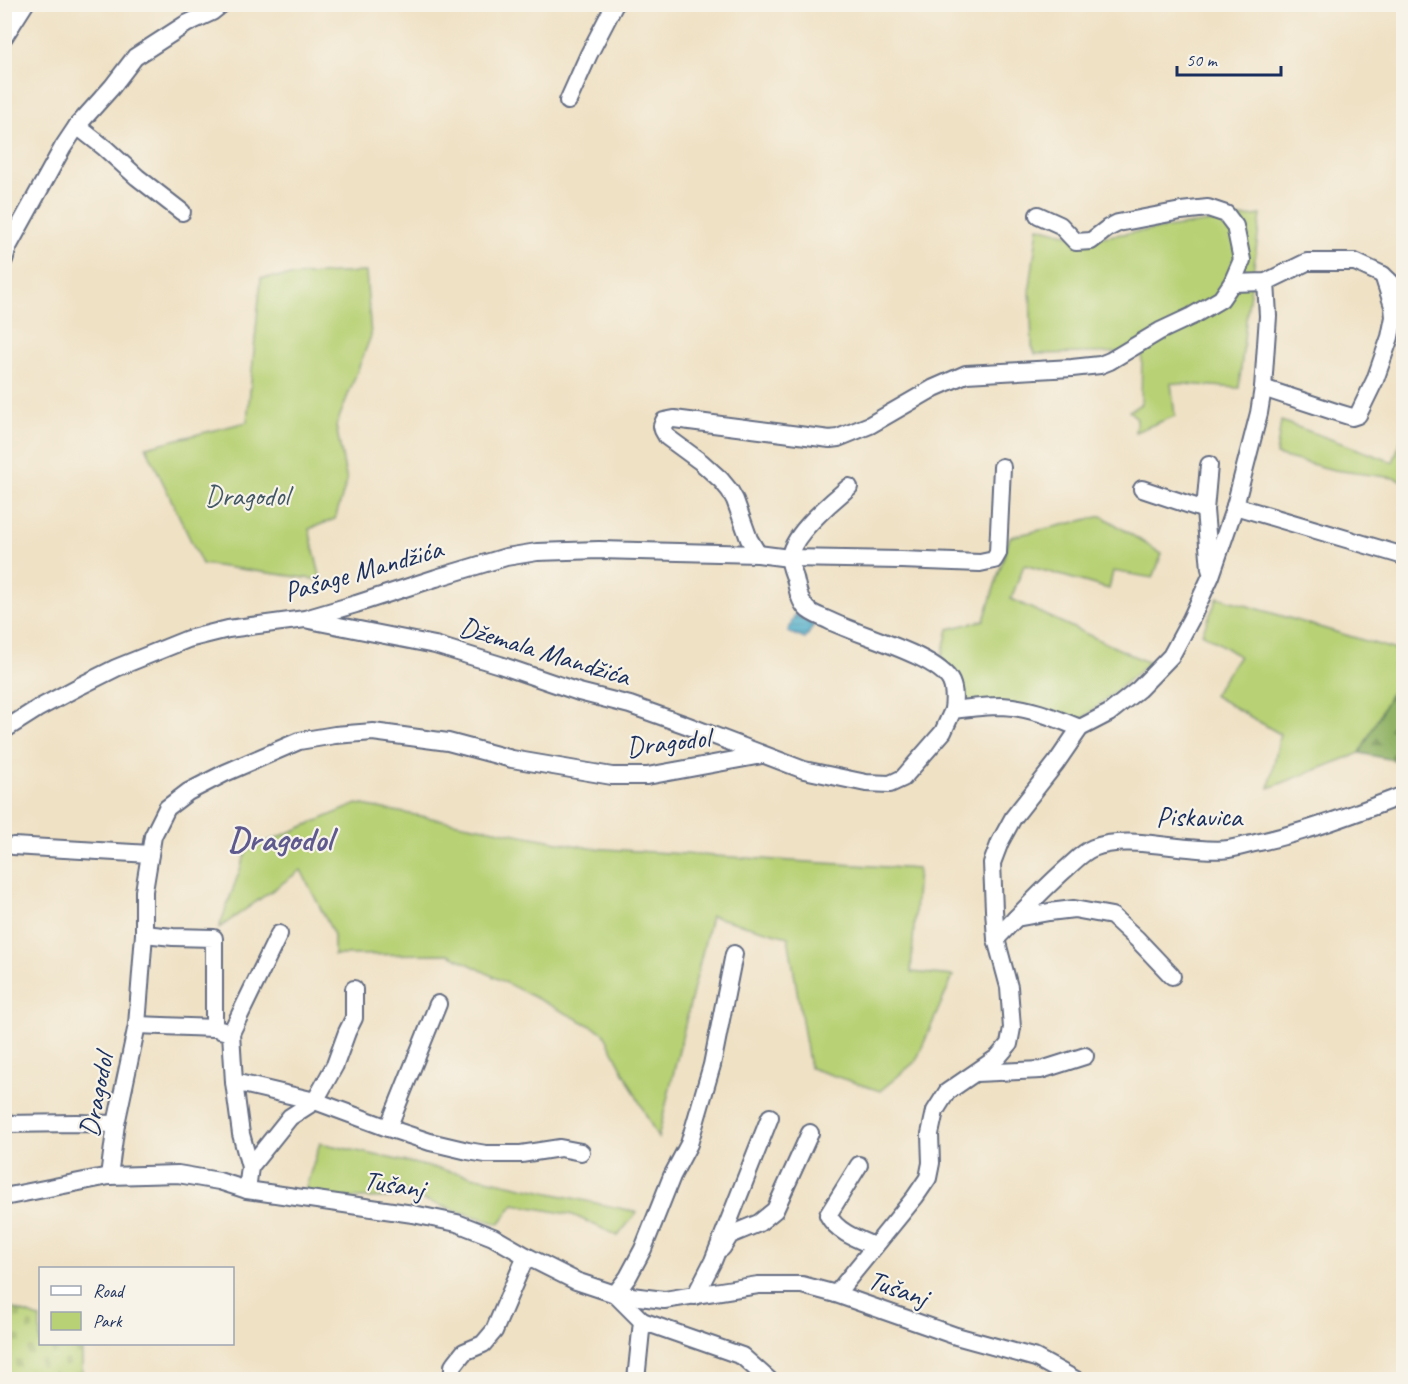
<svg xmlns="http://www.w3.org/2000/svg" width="1408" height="1384" font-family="Caveat,sans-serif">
<defs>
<pattern id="forest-firs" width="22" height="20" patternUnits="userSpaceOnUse" patternTransform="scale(1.5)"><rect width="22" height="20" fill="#92b366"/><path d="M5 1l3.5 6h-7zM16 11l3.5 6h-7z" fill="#769257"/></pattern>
<pattern id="cemetery-stones" width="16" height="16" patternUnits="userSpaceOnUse" patternTransform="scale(1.5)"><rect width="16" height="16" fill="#b8d175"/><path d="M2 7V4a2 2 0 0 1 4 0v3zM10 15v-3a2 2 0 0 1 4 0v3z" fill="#9eb468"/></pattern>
<pattern id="water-rules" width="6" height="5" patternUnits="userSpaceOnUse" patternTransform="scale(1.5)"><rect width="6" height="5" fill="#4badca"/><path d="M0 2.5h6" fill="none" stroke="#3e8da7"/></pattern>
</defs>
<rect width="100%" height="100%" fill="#f7f3e8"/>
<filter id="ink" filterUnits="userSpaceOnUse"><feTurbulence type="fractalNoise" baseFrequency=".0167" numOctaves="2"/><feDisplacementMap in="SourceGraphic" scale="12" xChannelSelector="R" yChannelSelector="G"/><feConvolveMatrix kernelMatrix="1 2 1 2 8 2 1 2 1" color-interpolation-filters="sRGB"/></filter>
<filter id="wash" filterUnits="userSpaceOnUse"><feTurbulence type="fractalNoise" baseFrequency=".008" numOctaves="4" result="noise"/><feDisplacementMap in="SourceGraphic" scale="24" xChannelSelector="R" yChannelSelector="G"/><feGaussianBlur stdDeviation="1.35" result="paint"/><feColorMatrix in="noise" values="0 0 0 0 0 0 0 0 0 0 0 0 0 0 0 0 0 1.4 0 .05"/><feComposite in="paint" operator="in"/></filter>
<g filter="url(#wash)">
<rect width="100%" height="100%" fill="#efe1c4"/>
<g fill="#b8d175" stroke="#6a806a" stroke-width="1.5">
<polygon points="1261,215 1246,321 1239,388 1171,383 1175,416 1135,432 1137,418 1129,411 1141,404 1142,352 1035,354 1032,346 1030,287 1038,227 1086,239"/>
<polygon points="366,272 371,336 336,426 347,481 335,519 309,529 321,580 202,564 146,447 247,422 261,278 337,273"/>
<polygon points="1281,421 1393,462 1403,435 1403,481 1394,478 1334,470 1276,455"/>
<polygon points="1102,516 1162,554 1153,578 1113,571 1109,589 1024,565 1011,599 1149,663 1074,726 1019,708 965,713 940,664 948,629 984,620 1010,537"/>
<polygon points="1218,597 1403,652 1403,670 1360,753 1269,788 1280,734 1213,695 1239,656 1202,633"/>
<polygon points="357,804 590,848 918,869 911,972 953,976 916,1061 880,1091 810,1068 788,937 711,916 658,1138 603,1032 449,954 334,955 334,935 301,870 219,928 247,850"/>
<polygon points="320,1143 637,1212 618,1236 573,1215 514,1204 499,1224 414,1197 302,1199"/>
</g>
<polygon fill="url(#forest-firs)" stroke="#567162" stroke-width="1.5" points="1403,670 1403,762 1360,753"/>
<polygon fill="url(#cemetery-stones)" stroke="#6a806a" stroke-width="1.5" points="5,1306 40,1318 40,1344 82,1344 82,1379 5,1379"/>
<polygon fill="url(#water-rules)" stroke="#336e94" stroke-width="1.5" points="795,614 814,625 805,639 788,632"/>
</g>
<g filter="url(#ink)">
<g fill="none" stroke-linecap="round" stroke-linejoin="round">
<defs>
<g id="minor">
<polyline points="4,37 25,4"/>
<polyline points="568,101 589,54 615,4"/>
<polyline points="77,126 105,148 137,177 182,212"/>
<polyline points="4,260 8,247 63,147 77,126 112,87 135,57 186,24 212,12 222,4"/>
<polyline points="1232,283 1266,282 1307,262 1355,262 1383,275 1404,295"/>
<polyline points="1263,388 1339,413 1352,417 1358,415 1375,380 1390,337 1394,317 1393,306 1383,275"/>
<polyline points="1209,465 1205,510 1210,569"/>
<path d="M849,487C833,501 788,537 790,560C790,566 793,572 795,578C797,587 799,600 806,608C811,614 822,617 830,621C858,635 939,656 951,682C955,691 954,701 953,710"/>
<polyline points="1142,489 1205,510"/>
<polyline points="1235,506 1404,556"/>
<polyline points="758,554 749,539 735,500 730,491 721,480 701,462 667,437 663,430 662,426 664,421 674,419 830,439 838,438 870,425 934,388 966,374 1072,368 1100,365 1110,361 1160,331 1192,316 1221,299 1232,283 1242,260 1235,226 1226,214 1208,208 1181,211 1118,223 1108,228 1091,241 1076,242 1060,225 1038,215"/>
<path d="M309,620L435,645L500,665L579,692L630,705L686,725L804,770L866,783L890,784L903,778L943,732L953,710C969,708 986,706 1002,706C1029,707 1055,718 1080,728"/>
<polyline points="4,730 37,709 80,686 116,668 188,639 228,629 305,619 356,604 436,578 506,557 537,552 599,550 758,554 789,558 901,560 980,563 994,560 998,553 1002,467"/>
<polyline points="13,846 150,854"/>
<polyline points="1016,918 1049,912 1074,909 1112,916 1137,939 1172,976"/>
<path d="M996,939C1019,915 1042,890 1067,868C1075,861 1083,852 1093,848C1129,833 1188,854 1229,849C1239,847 1250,844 1260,842C1310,831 1356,813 1404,795"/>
<polyline points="137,1025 214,1028 214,938 173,937 144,934"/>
<polyline points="220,1030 231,1033 234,1082"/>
<polyline points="231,1033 279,934"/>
<polyline points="976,1073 1041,1070 1085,1056"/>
<polyline points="4,1124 76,1123 116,1124"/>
<polyline points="388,1128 438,1004"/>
<path d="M859,1165L828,1215C837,1232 857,1239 874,1246"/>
<polyline points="250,1167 290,1117 315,1101 335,1065 347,1032 354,1018 354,989"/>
<polyline points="109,1176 116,1124 137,1025 144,934 144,891 153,836 167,808 188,792 225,773 299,741 335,735 373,732 448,742 512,759 612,776 647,776 762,755"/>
<polyline points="247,1190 250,1167 241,1134 234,1082 315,1101 388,1128 430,1142 468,1151 486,1154 521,1154 560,1148 581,1152"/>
<polyline points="4,1197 109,1176 178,1174 219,1181 247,1190 413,1214 457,1223 493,1237 526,1256 576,1281 615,1294 664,1300 758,1285 802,1285 836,1294 956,1336 1036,1358 1076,1380"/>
<polyline points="722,1248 730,1235 759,1223 775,1210 810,1133"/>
<polyline points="836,1294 915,1197 928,1178 931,1163 930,1134 935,1111 947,1092 998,1057 1009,1044 1012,1028 1009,987 996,939 994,910 992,863 1000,842 1013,818 1056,763 1080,728 1109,713 1139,689 1171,656 1191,619 1211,576 1235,506 1259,413 1263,388 1268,316 1266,282"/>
<polyline points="695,1296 713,1261 770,1117"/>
<polyline points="642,1321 742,1356 769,1380"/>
<polyline points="453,1380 453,1366 464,1352 483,1344 494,1331 526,1256"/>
<polyline points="636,1380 642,1321 615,1294 628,1277 643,1249 672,1176 689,1144 712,1065 734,954"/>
</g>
</defs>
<use href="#minor" stroke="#656d82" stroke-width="20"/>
<use href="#minor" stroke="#fff" stroke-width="16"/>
</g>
</g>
<g text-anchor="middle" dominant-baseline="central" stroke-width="4.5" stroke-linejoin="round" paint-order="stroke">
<g font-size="28" fill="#425864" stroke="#f7f3e8">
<text x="247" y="495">Dragodol</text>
</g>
<g font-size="28" fill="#1b2f5e" stroke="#f7f3e8">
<text transform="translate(363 570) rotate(-16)">Pašage Mandžića</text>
<text transform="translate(545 651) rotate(17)">Džemala Mandžića</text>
<text transform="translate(668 742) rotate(-7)">Dragodol</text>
<text x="1199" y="816">Piskavica</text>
<text transform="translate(96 1095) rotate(-79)">Dragodol</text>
<text transform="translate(394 1184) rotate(9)">Tušanj</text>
<text transform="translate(898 1288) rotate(19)">Tušanj</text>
</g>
<g font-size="34" font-weight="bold" fill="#5e5a8f" stroke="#f7f3e8">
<text x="280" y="838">Dragodol</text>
</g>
</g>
<rect width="1408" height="1384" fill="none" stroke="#f7f3e8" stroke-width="24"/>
<rect x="39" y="1267" width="195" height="78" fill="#f7f3e8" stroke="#9fa5b1" stroke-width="1.5"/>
<rect x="51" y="1286" width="30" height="9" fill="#ffffff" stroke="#9fa5b1" stroke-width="1.5"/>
<text x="93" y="1297" font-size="18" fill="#1b2f5e">Road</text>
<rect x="51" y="1312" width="30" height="18" fill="#b8d175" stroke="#9fa5b1" stroke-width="1.5"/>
<text x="93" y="1327" font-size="18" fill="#1b2f5e">Park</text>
<path d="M1177 66v9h104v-9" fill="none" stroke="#1b2f5e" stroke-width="3"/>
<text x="1186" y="66" font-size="18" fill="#1b2f5e" stroke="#f7f3e8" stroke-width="4.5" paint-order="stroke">50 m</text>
</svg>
